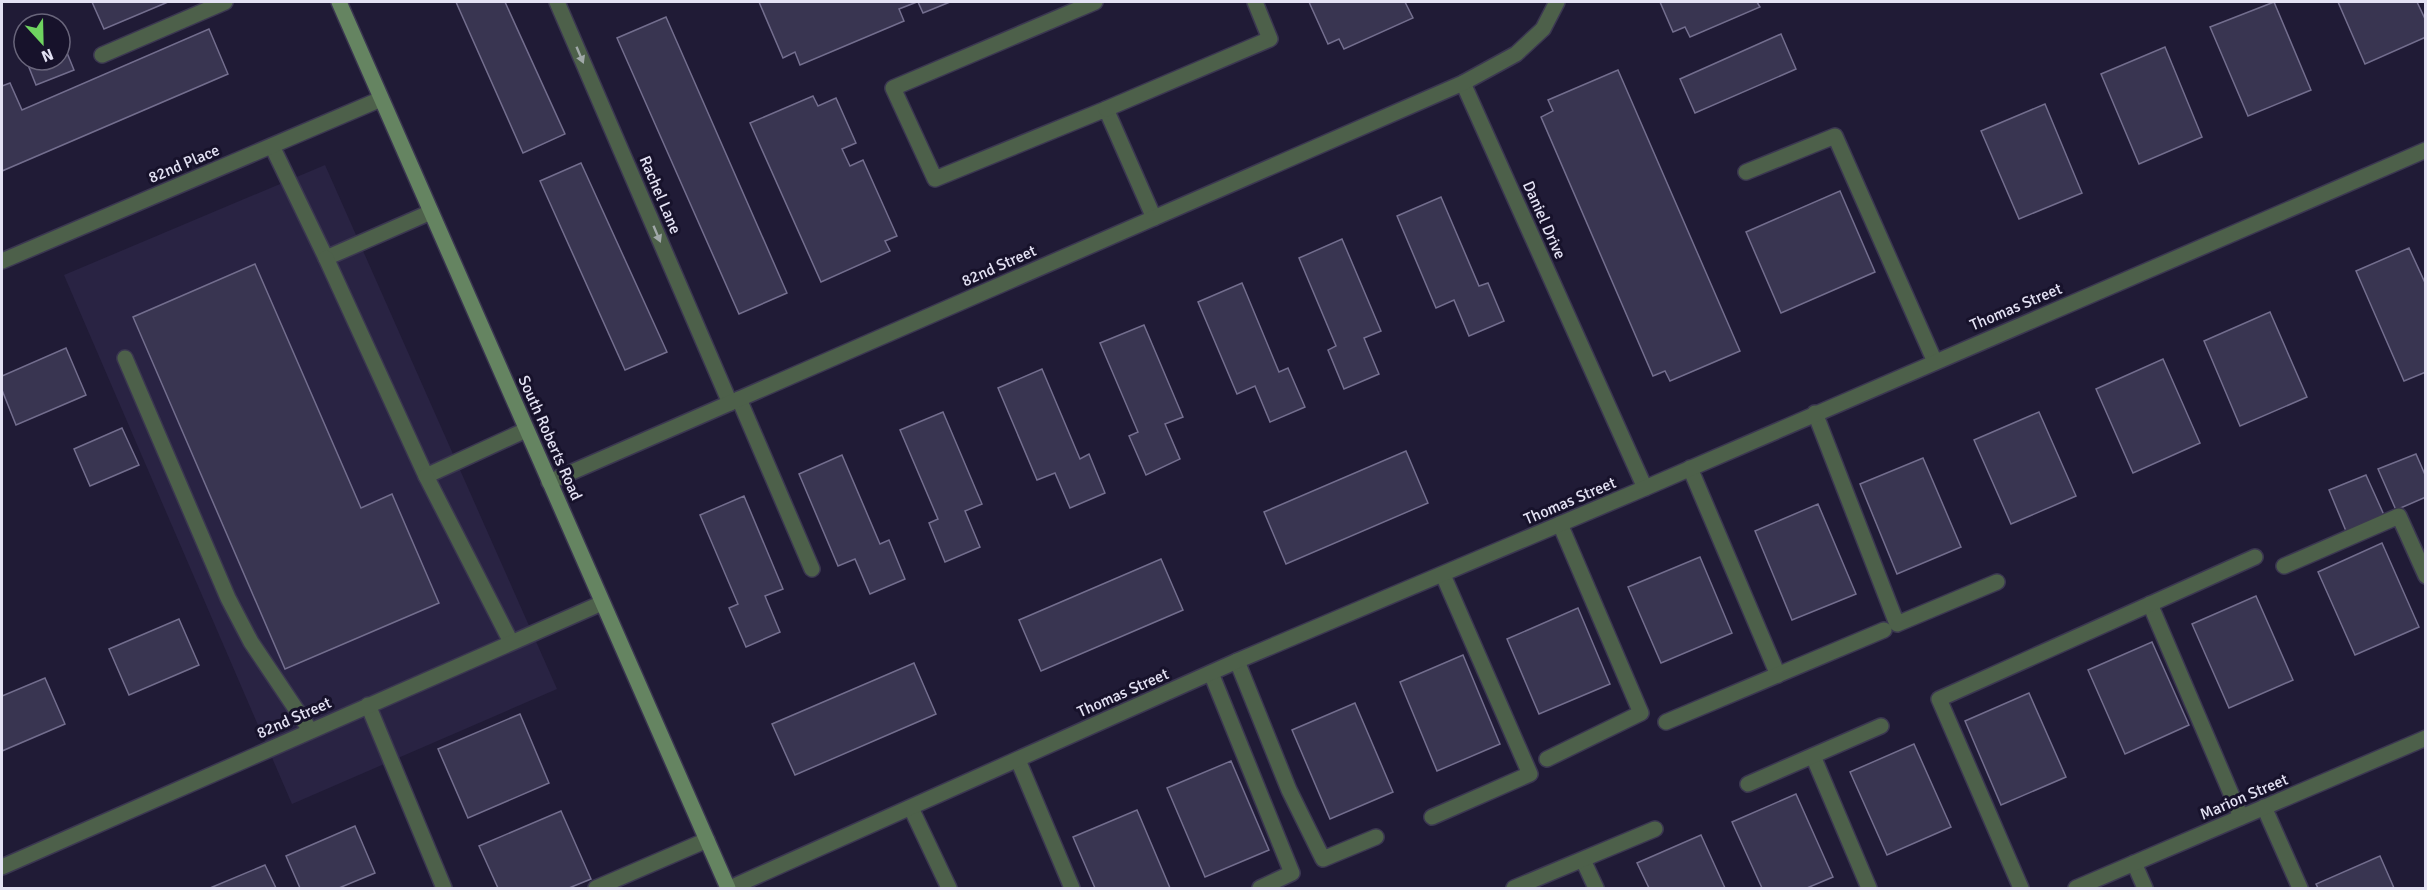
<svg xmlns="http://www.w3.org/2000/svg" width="2427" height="890" font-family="Signika,sans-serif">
<rect width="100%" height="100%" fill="#201b36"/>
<polygon fill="#292343" points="325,165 557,689 292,804 64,275"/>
<g fill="#393551" stroke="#736e8e" stroke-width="1.5">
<polygon points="92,2 168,2 104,29"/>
<polygon points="456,2 505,2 565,134 523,153"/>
<polygon points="759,2 917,2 899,9 904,21 800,65 795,52 783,58"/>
<polygon points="918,2 950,2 923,13"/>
<polygon points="1309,2 1405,2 1413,18 1344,49 1339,39 1328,44"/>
<polygon points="1660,2 1757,2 1760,7 1690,37 1685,27 1673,32"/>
<polygon points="2274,2 2311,90 2248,116 2210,27"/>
<polygon points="2338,2 2417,2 2426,21 2426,37 2365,64"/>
<polygon points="666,17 787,293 739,314 617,38"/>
<polygon points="209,29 228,74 2,171 2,86 10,83 22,110"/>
<polygon points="1781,34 1796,69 1695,113 1680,79"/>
<polygon points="61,38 74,70 36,85 26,60 60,60"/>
<polygon points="2165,47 2202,137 2139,164 2101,74"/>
<polygon points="1618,70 1740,351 1670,381 1665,371 1653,376 1541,117 1553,111 1548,100"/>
<polygon points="813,96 818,106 836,98 856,143 842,149 850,166 863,160 897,236 885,241 890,251 821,282 750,123"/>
<polygon points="2045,104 2082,193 2019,219 1981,131"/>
<polygon points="581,163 667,352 625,370 540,181"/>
<polygon points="1840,191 1875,272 1781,313 1746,232"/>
<polygon points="1441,197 1479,286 1488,283 1504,321 1469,336 1454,300 1436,308 1397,216"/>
<polygon points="1342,239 1381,331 1364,338 1379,374 1344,389 1328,350 1336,346 1299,258"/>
<polygon points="2409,248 2426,285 2426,372 2404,381 2356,271"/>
<polygon points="255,264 361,508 392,494 439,603 285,669 133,317"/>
<polygon points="1242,283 1279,372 1288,368 1305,407 1270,422 1255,386 1237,394 1198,302"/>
<polygon points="2270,312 2307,397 2240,426 2204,341"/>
<polygon points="1144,325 1183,417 1165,424 1180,459 1146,475 1129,436 1138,432 1100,343"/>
<polygon points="66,348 86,395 16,425 2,390 2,376"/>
<polygon points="2163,359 2200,443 2133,473 2096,389"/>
<polygon points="1042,369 1080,459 1089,454 1105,493 1070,508 1055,473 1037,480 998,388"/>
<polygon points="943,412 982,504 965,511 980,547 945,562 929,523 938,519 900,430"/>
<polygon points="2039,412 2076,496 2011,524 1974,440"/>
<polygon points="122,428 139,465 90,486 74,449"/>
<polygon points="1406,451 1428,503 1286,564 1264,512"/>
<polygon points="2416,454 2426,477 2426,497 2396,510 2378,469"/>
<polygon points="842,455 880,544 889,540 905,579 870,594 855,559 838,566 799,474"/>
<polygon points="1923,458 1961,547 1897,574 1860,484"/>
<polygon points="2366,475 2384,515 2346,531 2329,490"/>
<polygon points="744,496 783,589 765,596 780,632 746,647 729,608 738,604 700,515"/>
<polygon points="1818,504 1856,594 1792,620 1755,531"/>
<polygon points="2382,543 2419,627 2355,655 2318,572"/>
<polygon points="1700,557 1732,633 1661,663 1628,587"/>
<polygon points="1161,559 1183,610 1041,671 1019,620"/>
<polygon points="2256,596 2293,680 2229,708 2192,624"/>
<polygon points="1578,608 1610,684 1539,714 1507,639"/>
<polygon points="179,619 199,665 129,695 109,649"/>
<polygon points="2152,642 2189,725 2125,754 2088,670"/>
<polygon points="1463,655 1500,744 1437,771 1400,682"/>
<polygon points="914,663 936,714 795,775 772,724"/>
<polygon points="45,678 65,724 2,751 2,696"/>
<polygon points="2029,693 2066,777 2001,805 1965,721"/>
<polygon points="1355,703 1393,792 1330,819 1292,730"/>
<polygon points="520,714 549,783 468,818 438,749"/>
<polygon points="1914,744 1951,827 1887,855 1850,772"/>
<polygon points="1231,761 1269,850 1205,877 1167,788"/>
<polygon points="1796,794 1833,877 1807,888 1762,888 1732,822"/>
<polygon points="1137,810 1170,888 1095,888 1073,837"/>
<polygon points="561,811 591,879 569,888 498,888 479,846"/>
<polygon points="355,826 375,873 339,888 300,888 286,856"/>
<polygon points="1701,835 1725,888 1649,888 1637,863"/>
<polygon points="2380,856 2394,888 2318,888 2316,884"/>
<polygon points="265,865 276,888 210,888"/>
</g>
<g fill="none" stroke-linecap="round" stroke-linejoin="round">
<defs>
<g id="lane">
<polyline points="1095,2 893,88 935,179 1106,109 1154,218"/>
<polyline points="102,55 225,2"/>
<polyline points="1106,109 1270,39 1255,2"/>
<polyline points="272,146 326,258 431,212"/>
<polyline points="1746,172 1835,136 1935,362"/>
<polyline points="326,258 426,476 526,430"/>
<polyline points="125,358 228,598 251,642 310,730"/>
<polyline points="739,399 812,569"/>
<polyline points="1815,413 1897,624 1997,582"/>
<polyline points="1690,468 1778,675"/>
<polyline points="426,476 511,642"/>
<polyline points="2284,566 2399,516 2426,576"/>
<polyline points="2150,604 2241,817"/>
<polyline points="1237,661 1289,790 1323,859 1376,837"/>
<polyline points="1211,673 1292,873 1260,888"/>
<polyline points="368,705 444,888"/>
<polyline points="1666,722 1884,630"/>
<polyline points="1813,756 1869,888"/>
<polyline points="1547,759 1641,713 1560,524"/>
<polyline points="1018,760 1072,888"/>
<polyline points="1748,784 1881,726"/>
<polyline points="2264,807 2300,888"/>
<polyline points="911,808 949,888"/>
<polyline points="1432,817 1530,774 1443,575"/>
<polyline points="1583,860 1596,888"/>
<polyline points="2134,863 2145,888"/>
<polyline points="596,888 707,840"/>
<polyline points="1514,888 1655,829"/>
<polyline points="2021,888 1939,699 2255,557"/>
</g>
<g id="street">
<polyline points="557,2 730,403"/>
<polyline points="1463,83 1645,488"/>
<polyline points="2,261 381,99"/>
<polyline points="549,482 1463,83 1516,54 1543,29 1557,2"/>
<polyline points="2,867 602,603"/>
<polyline points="730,888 1237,661 1645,488 2426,150"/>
<polyline points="2076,888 2426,738"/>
</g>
<polyline id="secondary" points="339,2 728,888"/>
</defs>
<use href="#lane" stroke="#3b3751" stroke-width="18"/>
<use href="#street" stroke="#3b3751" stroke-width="18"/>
<use href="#secondary" stroke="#3b3751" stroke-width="18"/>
<use href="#lane" stroke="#4d604a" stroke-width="15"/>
<use href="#street" stroke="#4d604a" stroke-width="15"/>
<use href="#secondary" stroke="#658461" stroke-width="15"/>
</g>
<defs><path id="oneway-solid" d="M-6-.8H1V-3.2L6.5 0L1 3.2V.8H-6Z" transform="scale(1.5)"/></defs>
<g fill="#a0a8a8">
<use href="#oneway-solid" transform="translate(580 55) rotate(67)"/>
<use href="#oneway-solid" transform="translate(657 234) rotate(67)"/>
</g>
<g text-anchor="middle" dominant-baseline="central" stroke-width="6" stroke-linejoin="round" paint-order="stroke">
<g font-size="16" fill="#e4e2f4" stroke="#17122b">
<text transform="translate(184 164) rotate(-23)">82nd Place</text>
<text transform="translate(660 195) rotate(67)">Rachel Lane</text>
<text transform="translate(1544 220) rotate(66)">Daniel Drive</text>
<text transform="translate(999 266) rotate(-24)">82nd Street</text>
<text transform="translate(2016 307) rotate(-23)">Thomas Street</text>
<text transform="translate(550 438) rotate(66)">South Roberts Road</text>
<text transform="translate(1570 501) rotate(-23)">Thomas Street</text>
<text transform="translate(1123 693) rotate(-24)">Thomas Street</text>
<text transform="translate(294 718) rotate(-24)">82nd Street</text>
<text transform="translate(2244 797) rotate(-23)">Marion Street</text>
</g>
</g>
<rect width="2427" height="890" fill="none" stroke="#e4e2f4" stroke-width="6"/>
<g transform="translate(42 42) rotate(158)"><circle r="28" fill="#17122b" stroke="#69657b" stroke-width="1.5"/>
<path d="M0-4.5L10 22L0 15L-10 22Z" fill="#6fd360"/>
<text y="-9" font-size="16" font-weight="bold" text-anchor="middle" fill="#e4e2f4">N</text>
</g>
</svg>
